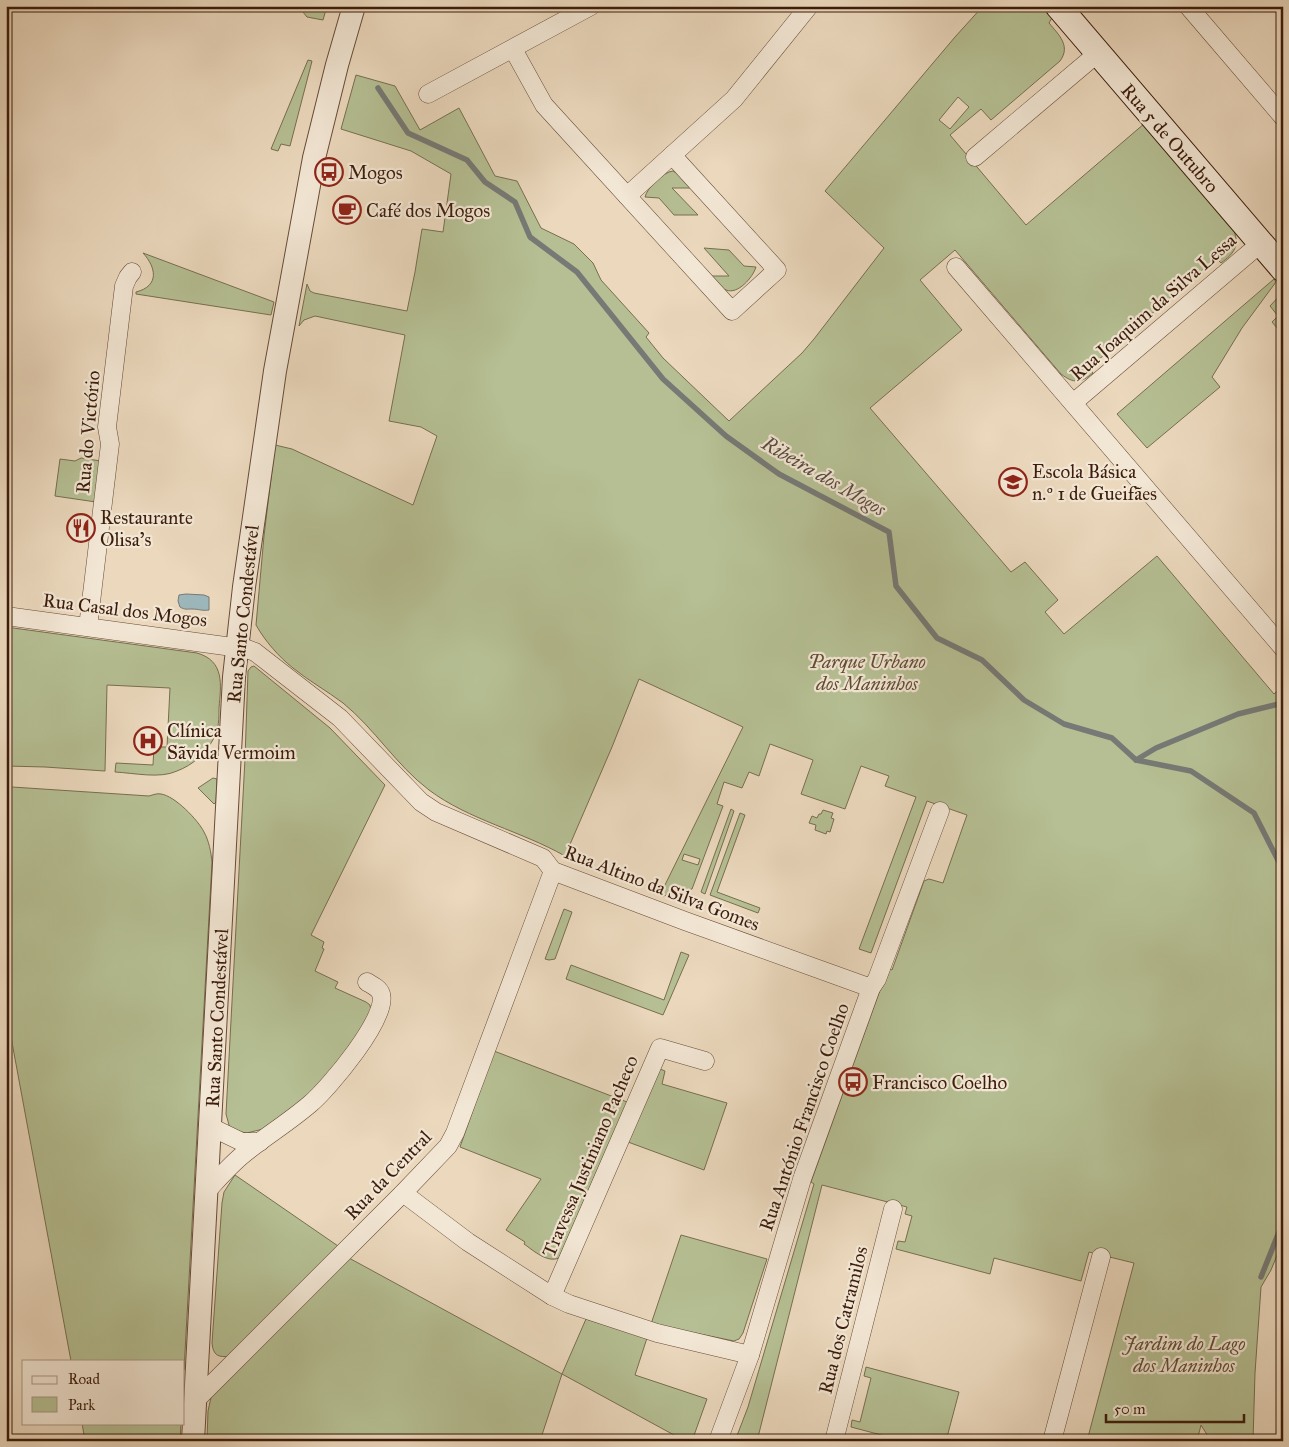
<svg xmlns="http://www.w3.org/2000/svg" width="1289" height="1447" font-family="'IM FELL Great Primer',serif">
<rect width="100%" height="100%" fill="#ebd8bd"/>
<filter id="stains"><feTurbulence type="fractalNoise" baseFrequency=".004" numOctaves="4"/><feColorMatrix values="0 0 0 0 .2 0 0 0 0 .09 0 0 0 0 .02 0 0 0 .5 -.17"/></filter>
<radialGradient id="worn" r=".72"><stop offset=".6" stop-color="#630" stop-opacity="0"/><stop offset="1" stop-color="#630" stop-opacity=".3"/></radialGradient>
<g fill="#b5bf93" stroke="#786e4f" fill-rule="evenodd">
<polygon points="298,6 327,6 323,20 307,17"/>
<path d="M983,6H1044L1053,16L1049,23C1059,35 1071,46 1060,61L991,120L981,109L950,135L1026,225L1145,123L1233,228C1240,245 1235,253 1221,263L1216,258L1089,368L1093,373C1081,383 1074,384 1061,374L955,250L920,280L962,330L870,408L1011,572L1025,562L1058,600L1045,612L1064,634L1157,556L1274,694L1283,686V1241L1271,1270L1261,1287L1255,1373L1253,1441H1211L1201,1425L1197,1441H1087L1134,1263L1089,1252L1081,1281L994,1258L990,1274L896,1249L898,1241L905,1242L912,1216L905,1214L907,1207L822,1185L757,1441H735L748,1407L814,1184L811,1182L888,968L892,970L924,881L929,879L943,883L967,815L927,801L871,953L859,949L916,797L885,786L889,776L861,766L845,809L801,794L813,760L770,744L759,776L749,772L742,788L724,782L717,804L723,806L692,889L663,896L660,895L743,727L639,679L612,747L565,856C521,831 469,820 429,790C396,765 375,729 343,703C327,691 309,681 293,668C279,657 265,641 256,625L264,536L275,445L292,449L413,505L437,436L421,427L389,421L405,335L315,316L304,320L299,326L307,284L310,291L314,293L407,311L415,272L422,229L443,232L451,174L411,151L341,129L356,75L395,86L420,130L459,108L495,176L517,181L541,228L574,244L593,263L601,280L649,333L646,337L663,358L729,421L802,353L814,339L884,248L825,191L955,37ZM958,97L969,107L950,129L939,120ZM684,854L700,859L698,865L682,860Z"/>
<polygon points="308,60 312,61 290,146 281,144 278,151 271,149"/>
<path d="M673,171L678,174L690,188H672L698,215H674L659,198L645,197C647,188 663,172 673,171Z"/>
<path d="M704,248L729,250L744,266L756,267C753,277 738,295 726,290C720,288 716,280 712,276H729Z"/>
<path d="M143,253L274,302L271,315L136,294V292C160,286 156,267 143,253Z"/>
<polygon points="1274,279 1276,282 1242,328 1212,377 1220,387 1147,448 1117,414"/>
<polygon points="1283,292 1283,335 1272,322 1278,316 1270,306"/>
<polygon points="81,458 101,461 96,502 55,496 60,459 75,461"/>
<path d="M6,627L197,653C225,661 221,685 219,708C219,719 219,728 214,738C206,753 193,765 177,771C160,779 134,773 115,772L116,763L153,765L154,747H167L170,688L107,685L105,771L45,767L6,766Z"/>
<polygon points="254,666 330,728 385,785 311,935 324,942 322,948 324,949 315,971 338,982 335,988 366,1002 370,1005 371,1011 354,1044 314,1091 263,1129 247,1133 241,1132 231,1128 229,1125 226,1114 245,759 248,671 251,667"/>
<polygon points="213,778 217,779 216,802 214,804 198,788"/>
<path d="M12,787L149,796C153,795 157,793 161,794C175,796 198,820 204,832C209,841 211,852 212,862L184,1370V1361H71L6,1010V788Z"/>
<polygon points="731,809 734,811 705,894 701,892"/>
<polygon points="823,810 833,813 831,818 834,819 830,832 827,831 826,834 815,830 816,825 809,823 812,816 817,818 819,814 821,814"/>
<polygon points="740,813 745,815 717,892 760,908 758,913 710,895"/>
<polygon points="564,909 572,912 555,959 549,960 545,959"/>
<polygon points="681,952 689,955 663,1015 566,979 571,965 664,1000"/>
<path d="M494,1051L627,1102L559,1258C547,1263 534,1251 524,1244L525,1242L506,1230L541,1179L460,1147Z"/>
<polygon points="660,1069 665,1071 662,1084 727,1103 704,1170 628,1142"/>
<path d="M235,1175L338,1246L230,1356C218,1358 213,1355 212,1343L222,1203L224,1192Z"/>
<polygon points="681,1235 767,1259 743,1333 739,1339 734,1341 651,1324"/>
<polygon points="349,1258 562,1374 586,1319 647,1338 635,1375 707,1399 692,1441 685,1441 562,1374 540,1441 207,1441 208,1411 212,1393"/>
<polygon points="866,1367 959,1392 946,1441 904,1441 851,1427 852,1420 860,1422 871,1378 864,1376"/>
<polygon points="82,1423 181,1423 180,1441 85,1441"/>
</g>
<path fill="#9db7bc" stroke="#767975" d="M186,594L204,595L209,597V610C201,611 199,609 192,609C187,609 185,610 180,607L178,601L179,595Z"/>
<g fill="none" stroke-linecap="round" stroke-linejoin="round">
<g stroke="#767975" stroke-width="5.5">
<polyline points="378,88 408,133 467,160 485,182 515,202 530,237 577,272 663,379 726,436 779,474 889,532 896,586 937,638 982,660 1024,700 1064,724 1112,738 1136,760 1191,771 1254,813 1283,870"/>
<polyline points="1136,760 1156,748 1238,714 1283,703"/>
<polyline points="1261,1277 1283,1222"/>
</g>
<defs>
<g id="minor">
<polyline points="1188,6 1283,117"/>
<polyline points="513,49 544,105 732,311 777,270 672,155"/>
<polyline points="428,94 591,6"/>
<polyline points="975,157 1098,53"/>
<polyline points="627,196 734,99 809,6"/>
<polyline points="956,267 1283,648"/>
<polyline points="1073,403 1261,243"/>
<polyline points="6,616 247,649 255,652 340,718 421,802 436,812 543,858 553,871 685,921 871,988"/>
<polyline points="88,627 110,444 107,427 124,286 128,277 132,272"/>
<polyline points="211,1127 242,1142 260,1142"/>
<path d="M207,1191C219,1178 231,1164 245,1153C266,1136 289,1122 310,1104C328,1089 389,1017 381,994C379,988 372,985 367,982"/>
<polyline points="403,1193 468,1242 552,1296 569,1304 657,1333 750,1355"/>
<polyline points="552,1296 660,1048 705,1061"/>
<polyline points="195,1401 403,1193 448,1146 455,1133 553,871"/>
<polyline points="718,1441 750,1355 802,1179 871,988 877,979 940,811"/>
<polyline points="834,1441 893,1209"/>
<polyline points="1052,1441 1101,1257"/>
</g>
<polyline id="tertiary" points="193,1441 234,677 244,587 275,371 286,311 314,158 337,65 354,6"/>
<polyline id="secondary" points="1058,6 1283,269"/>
</defs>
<use href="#minor" stroke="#684b38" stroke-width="19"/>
<use href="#tertiary" stroke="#684b38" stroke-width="24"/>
<use href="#secondary" stroke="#3c1c0b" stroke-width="27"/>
<use href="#minor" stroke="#f2e6d4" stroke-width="18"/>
<use href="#tertiary" stroke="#f2e6d4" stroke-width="22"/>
<use href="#secondary" stroke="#f2e6d4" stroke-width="25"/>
</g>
<defs>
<symbol id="bus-ring" viewBox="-11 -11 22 22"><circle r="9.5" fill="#f2e6d4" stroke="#8f2418" stroke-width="1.5"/><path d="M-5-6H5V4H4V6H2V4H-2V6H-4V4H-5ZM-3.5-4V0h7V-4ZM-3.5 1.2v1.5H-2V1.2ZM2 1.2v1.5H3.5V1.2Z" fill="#8f2418"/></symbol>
<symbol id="cafe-ring" viewBox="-11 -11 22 22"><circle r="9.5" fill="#f2e6d4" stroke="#8f2418" stroke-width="1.5"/><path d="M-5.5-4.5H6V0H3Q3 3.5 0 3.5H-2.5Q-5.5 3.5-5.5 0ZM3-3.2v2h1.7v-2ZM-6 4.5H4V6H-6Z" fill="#8f2418"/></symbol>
<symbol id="school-ring" viewBox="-11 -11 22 22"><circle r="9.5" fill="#f2e6d4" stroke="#8f2418" stroke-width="1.5"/><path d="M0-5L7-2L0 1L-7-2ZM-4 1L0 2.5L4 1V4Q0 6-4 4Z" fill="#8f2418"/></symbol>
<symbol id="restaurant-ring" viewBox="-11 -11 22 22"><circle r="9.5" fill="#f2e6d4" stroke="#8f2418" stroke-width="1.5"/><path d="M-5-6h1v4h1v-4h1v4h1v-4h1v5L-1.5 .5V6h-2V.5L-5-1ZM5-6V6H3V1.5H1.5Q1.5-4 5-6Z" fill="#8f2418"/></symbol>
<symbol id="hospital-ring" viewBox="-11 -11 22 22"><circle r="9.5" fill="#f2e6d4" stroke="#8f2418" stroke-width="1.5"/><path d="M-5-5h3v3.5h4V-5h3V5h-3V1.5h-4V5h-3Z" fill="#8f2418"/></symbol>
</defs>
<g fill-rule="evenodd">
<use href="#bus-ring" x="313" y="156" width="32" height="32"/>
<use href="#cafe-ring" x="331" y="194" width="32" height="32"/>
<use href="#school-ring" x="997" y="466" width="32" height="32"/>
<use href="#restaurant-ring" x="65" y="512" width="32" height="32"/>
<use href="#hospital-ring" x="132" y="725" width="32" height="32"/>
<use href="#bus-ring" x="837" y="1066" width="32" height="32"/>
</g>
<g text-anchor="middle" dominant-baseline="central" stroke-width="4.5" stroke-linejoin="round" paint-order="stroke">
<g font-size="19" fill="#3c1c0b" stroke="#f2e6d4">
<text transform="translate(1170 138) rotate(49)">Rua 5 de Outubro</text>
<text transform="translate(1153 307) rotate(-41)">Rua Joaquim da Silva Lessa</text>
<text transform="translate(88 432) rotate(-85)">Rua do Victório</text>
<text transform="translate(125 610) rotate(7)">Rua Casal dos Mogos</text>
<text transform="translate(243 614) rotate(-84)">Rua Santo Condestável</text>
<text transform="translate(662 888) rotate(21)">Rua Altino da Silva Gomes</text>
<text transform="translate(217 1018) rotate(-87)">Rua Santo Condestável</text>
<text transform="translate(804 1117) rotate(-71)">Rua António Francisco Coelho</text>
<text transform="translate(590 1156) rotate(-67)">Travessa Justiniano Pacheco</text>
<text transform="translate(388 1175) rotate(-46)">Rua da Central</text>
<text transform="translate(843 1320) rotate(-76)">Rua dos Catramilos</text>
</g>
<g font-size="19" fill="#3c1c0b" stroke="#f2e6d4" text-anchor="start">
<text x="348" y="172">Mogos</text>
<text x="366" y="210">Café dos Mogos</text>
<text x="1032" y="471">Escola Básica<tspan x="1032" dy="22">n.º 1 de Gueifães</tspan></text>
<text x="100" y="517">Restaurante<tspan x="100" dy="22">Olisa's</tspan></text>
<text x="167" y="730">Clínica<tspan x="167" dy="22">Sãvida Vermoim</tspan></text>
<text x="872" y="1082">Francisco Coelho</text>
</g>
<g font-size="19" font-style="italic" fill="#604d34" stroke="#f2e6d4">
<text x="867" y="661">Parque Urbano<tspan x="867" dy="22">dos Maninhos</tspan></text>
<text x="1184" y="1343">Jardim do Lago<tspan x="1184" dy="22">dos Maninhos</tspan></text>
</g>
<g font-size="20" font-style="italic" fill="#594a40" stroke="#f2e6d4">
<text transform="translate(824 476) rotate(30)">Ribeira dos Mogos</text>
</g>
</g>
<rect width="1289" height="1447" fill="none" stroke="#ebd8bd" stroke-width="25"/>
<rect x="8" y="8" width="1274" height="1432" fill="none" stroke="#3c1c0b" stroke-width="2.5"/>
<rect x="12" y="12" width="1264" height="1422" fill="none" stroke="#3c1c0b"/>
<rect x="22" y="1360" width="162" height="65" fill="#f2e6d4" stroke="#a99584"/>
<rect x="32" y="1376" width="25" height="8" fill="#f2e6d4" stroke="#a99584"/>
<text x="68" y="1384" font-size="15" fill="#3c1c0b">Road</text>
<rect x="32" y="1397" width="25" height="15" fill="#b5bf93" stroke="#a99584"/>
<text x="68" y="1410" font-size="15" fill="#3c1c0b">Park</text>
<path d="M1106 1414v8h138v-8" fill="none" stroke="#3c1c0b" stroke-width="2.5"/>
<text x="1114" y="1414" font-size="15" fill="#3c1c0b" stroke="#f2e6d4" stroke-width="4" paint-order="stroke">50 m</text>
<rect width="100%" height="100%" filter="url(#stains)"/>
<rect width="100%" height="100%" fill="url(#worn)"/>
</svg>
